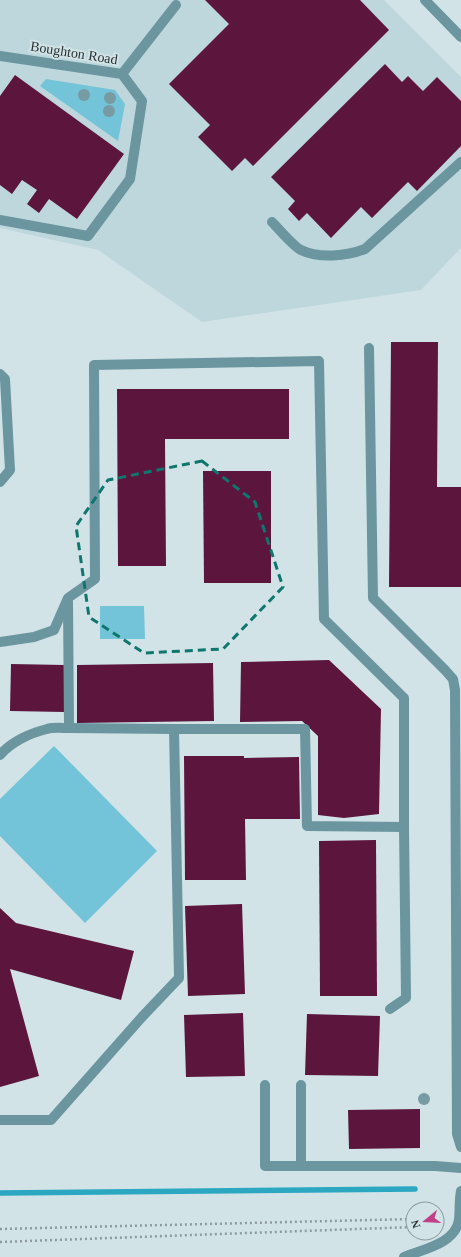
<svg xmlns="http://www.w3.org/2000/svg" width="461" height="1257" font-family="Georgia,serif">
<rect width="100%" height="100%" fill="#d1e3e7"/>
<polygon fill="#bdd7dd" points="0,0 384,0 461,77 461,248 421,290 202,322 98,250 0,228"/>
<g fill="#73c4d8">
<polygon points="46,79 115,90 125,104 118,141 40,86"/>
<polygon points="100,606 144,606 145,639 100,639"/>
<polygon points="54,746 157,851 85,923 0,836 0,799"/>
</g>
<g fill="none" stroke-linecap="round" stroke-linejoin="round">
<polyline stroke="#2ba7c1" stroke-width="5.5" points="0,1193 415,1189"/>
</g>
<g fill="#5c163e">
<polygon points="205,0 360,0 389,30 253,166 245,158 232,171 198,137 210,125 169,84 229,24"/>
<polygon points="385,64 402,82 408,76 423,91 437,77 461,101 461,146 417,191 408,182 372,218 361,207 331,238 307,213 299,221 288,209 295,201 271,177"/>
<polygon points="15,75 124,154 77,219 49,199 39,213 27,204 37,190 22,180 12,194 0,185 0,96"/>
<polygon points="391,342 438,342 437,487 461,487 461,587 389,587"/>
<polygon points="117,389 289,389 289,439 165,439 166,566 118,566"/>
<polygon points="203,471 271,471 271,583 204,583"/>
<polygon points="329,660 381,709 379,814 344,818 318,815 318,736 302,721 240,722 241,662"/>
<polygon points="213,663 214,721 77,723 77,665"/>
<polygon points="11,664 65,665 64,712 10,711"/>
<polygon points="184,756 244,756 244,758 299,757 300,819 245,819 246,880 185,880"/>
<polygon points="376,840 377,996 320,996 319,841"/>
<polygon points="242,904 245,994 188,996 185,906"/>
<polygon points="0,908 16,923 134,951 121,1000 10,969 39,1076 0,1087"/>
<polygon points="243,1013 245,1076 186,1077 184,1015"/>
<polygon points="307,1014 380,1016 378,1076 305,1075"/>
<polygon points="420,1109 420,1148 349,1149 348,1110"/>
</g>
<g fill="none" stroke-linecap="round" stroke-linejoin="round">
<g stroke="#8d9b9e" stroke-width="2.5" stroke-dasharray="2 3" stroke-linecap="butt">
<polyline points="437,1221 444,1221"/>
<polyline points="0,1229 413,1219"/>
<polyline points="0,1242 413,1227"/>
</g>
<g stroke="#6b96a0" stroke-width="10">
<polyline points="425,0 461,37"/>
<polyline points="0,56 122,74 142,101 130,179 88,236 0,220"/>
<polyline points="122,74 176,5"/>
<path d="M272,222C279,229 293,246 301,250C319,259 347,256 365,249L461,162"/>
<polyline points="369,348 373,598 445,670 453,679 455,690 457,1134 461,1147"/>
<polyline points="0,374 5,379 10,470 0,482"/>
<polyline points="0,642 34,637 54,630 68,598 95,579 94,365 319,361 324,619 404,698 404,827"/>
<polyline points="69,728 174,729"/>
<path d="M0,755C11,742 30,733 47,729C53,727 62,728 69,728L68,602"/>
<polyline points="265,1085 265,1166 435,1166 461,1168"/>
<polyline points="301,1085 301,1166"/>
<polyline points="0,1120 51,1120 142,1017 179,978 174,729 305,729 307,826 404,827 406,998 390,1009"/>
<path d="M404,1257C423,1249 455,1244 459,1220C460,1210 459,1200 461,1191"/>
</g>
</g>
<g fill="#789aa3">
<circle cx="84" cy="95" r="6"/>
<circle cx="110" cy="98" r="6"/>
<circle cx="109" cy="111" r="6"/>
<circle cx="424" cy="1099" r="6"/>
</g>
<path fill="none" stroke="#0f766e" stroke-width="3" stroke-dasharray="8 5" stroke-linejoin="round" d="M202,461L255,502L283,587L223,649L144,653L89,617L76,526L108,480Z"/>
<g text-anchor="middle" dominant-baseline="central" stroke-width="4" stroke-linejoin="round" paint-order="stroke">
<g font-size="14" fill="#293031" stroke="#d1e3e7">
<text transform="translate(74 53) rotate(9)">Boughton Road</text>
</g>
</g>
<g transform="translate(425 1221) rotate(252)"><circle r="19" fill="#d1e3e7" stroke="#8e9b9e"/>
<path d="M0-3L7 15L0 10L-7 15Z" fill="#c13f87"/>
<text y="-6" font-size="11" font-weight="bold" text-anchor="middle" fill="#293031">N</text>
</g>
</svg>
